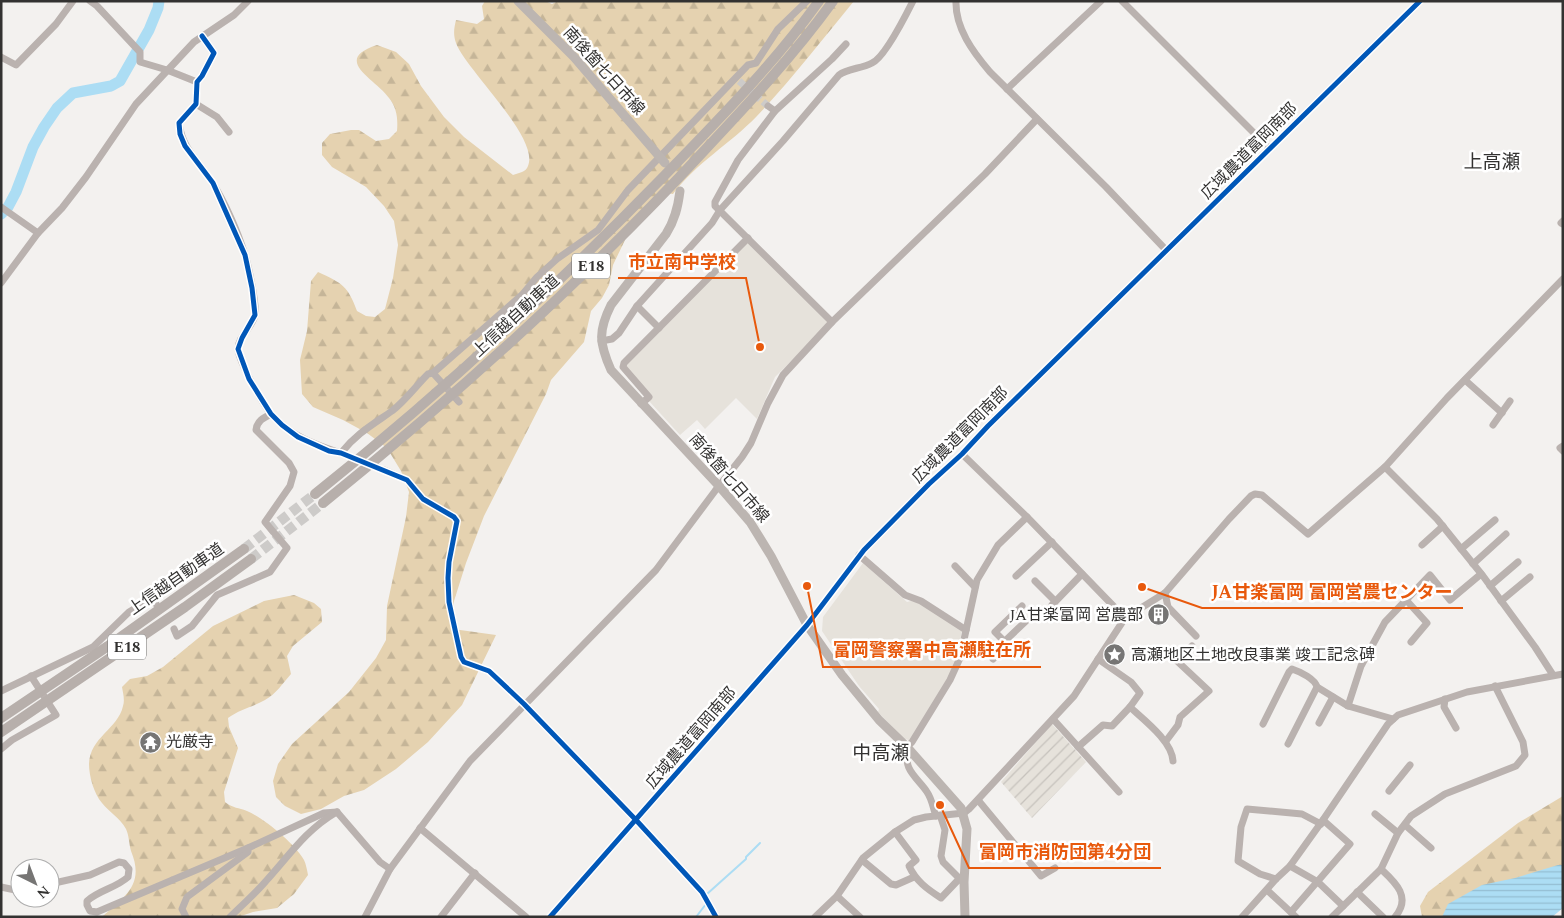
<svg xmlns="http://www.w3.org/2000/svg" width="1564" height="918" font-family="Spectral,'Noto Sans JP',serif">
<defs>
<pattern id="industrial-furrows" width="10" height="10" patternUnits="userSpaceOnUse" patternTransform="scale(1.25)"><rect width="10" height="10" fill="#e6e2db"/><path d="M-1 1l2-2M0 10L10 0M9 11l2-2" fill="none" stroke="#c6c2bc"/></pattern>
<pattern id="forest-firs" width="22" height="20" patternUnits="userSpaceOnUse" patternTransform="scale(1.25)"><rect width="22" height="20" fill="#e5d2b0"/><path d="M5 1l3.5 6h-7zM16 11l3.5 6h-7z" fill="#c5b598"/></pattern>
<pattern id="water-rules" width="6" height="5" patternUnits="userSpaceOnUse" patternTransform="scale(1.25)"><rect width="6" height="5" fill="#acddf4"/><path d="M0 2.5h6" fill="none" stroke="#94bed2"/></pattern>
</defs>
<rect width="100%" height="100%" fill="#f3f1ef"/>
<polygon fill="url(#industrial-furrows)" points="1052,724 1086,762 1032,818 1001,782"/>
<g fill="#e6e2db">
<polygon points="748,242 830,323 775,377 757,419 736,398 705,429 697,420 680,435 649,401 652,397 626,368 625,365"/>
<polygon points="863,563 907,602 911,601 921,603 962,631 956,660 949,677 912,738 909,740 904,739 878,712 879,709 859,686 822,631 823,617"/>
</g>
<g fill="url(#forest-firs)">
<path d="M485,1H545L552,4L558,1H854C822,40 791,80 757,116C730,144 696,163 673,194L659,192L637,215L613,265L609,285L602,298L591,311L584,342L551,380L546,394L484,516L466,563L454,601L453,629L496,635L462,705L428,742L396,769L364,790L344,796L321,809L301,814L285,806L276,797L273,781L278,764L292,744L349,692L376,658L386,640L387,606L406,517L409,492L401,471L387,448L367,433L343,420L313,407L302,394L300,360L307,331L311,281L318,272C342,283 348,286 357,311L366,316L375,317L385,309L393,278L398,245L394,221L384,206L366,187L332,167L322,155V143L330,134L351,130H359L376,141L389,139L397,131C398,119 397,108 389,98C376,79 331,60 377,45L396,52L409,64L421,86L444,117L464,137L513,175C519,173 526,172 528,166C540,138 466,70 456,43C453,35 454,28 456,20L477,24L484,19L482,6Z"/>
<path d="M294,595L314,603L321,609L322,622L293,646L287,656L291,674C283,683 276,694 265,700C253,707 240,709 228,718L229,727L238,748L224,792L225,802C234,809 238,807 247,811C265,819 294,843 304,860C306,864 307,870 308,875L294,894L277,908L253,912L238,917H102C125,896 145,885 131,851C129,844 129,835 126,829C120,818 109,812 102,803C94,794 89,776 89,764C90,737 118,729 123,706C125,700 123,693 122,687L130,679L147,676L163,667L213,626L264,601Z"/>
<polygon points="1563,796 1563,886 1530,917 1422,917 1420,906 1428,892 1518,823"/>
</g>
<polygon fill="url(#water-rules)" points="1558,865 1563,865 1563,908 1552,917 1442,917 1448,904 1482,885 1515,878"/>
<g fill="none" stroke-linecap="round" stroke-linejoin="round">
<g stroke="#acddf4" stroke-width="2">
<polyline points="707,894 746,859 746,857 760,843"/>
<polyline points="696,917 706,904"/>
</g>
<polyline stroke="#acddf4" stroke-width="11" points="1,214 8,207 16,192 33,147 44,127 57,108 73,93 111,86 120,81 149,30 158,8 159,1"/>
<g stroke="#cdcbc9" stroke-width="7" stroke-dasharray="7 3.5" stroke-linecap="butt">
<polyline points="739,81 768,106"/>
<polyline points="354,458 384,470"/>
</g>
<g stroke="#cdcbc9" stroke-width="10" stroke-dasharray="10 5" stroke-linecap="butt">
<polyline points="244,549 315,494"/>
<polyline points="251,559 323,503"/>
</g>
<g stroke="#bab2af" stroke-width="7">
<polyline points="90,1 97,6 140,52 140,62 167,70 197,82"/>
<path d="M956,1C955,28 973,52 990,72L1106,187L1166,250"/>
<polyline points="1122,1 1269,148"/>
<path d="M202,36L214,53L202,76L197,82L196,104L179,123C182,149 199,161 212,182C225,202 238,232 245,255C248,264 257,306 255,315C253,327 238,336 238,349C238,356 250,380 254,387C260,396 265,408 273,416C294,439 321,446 349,456"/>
<polyline points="1,57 16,65 56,24 73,1"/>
<polyline points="1007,89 1101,1"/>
<polyline points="196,104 217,117 229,132"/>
<polyline points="768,106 775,111"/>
<polyline points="1,207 38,233"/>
<polyline points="1563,221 1561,223 1563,224"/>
<polyline points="1,283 38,233 62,208 86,177 136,104 194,42 234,15 248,1"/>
<polyline points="637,306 659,328"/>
<polyline points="832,322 715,206 715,202 738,160 775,111 832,59 846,44"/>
<path d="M601,341L612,339L619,333L637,306L712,223L720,210L783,141L839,75C848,68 861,69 872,63C884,58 906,15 913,1"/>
<polyline points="433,373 459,402"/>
<polyline points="1465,380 1502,413"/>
<polyline points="641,404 649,397 623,367 624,363 748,238"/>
<polyline points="1493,425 1510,401"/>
<polyline points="1563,446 1560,448 1563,451"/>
<path d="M341,453C356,434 372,425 392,411C405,401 416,386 428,374L433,373L522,295L537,277L557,259L598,230L628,190L748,65L756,63L778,29L807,1"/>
<polyline points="962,454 1027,517 1125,618"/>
<polyline points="1385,467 1437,519 1483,576 1535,647 1553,675"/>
<polyline points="384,470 407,480 423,499 450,514 457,521 449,562 448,578 449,602 461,657 464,662 489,671 524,704 636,820 702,892 716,917"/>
<polyline points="1422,545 1443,526"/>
<polyline points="1461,549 1495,520"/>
<polyline points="859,555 905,595 921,601 966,630"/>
<polyline points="1473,564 1506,534"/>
<polyline points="955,566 975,587"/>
<polyline points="1016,576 1052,542"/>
<polyline points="1035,581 1055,601"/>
<polyline points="1490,586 1518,562"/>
<polyline points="1165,593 1168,607 1196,636"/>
<polyline points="1407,601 1427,623 1411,642"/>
<polyline points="1501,601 1530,577"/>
<polyline points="1052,605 1082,574"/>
<path d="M174,629L177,636L192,626L217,595L270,572L287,548L265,522L290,486L294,472L289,463L256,430C257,421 263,418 271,414"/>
<polyline points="1005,641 1026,621"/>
<polyline points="993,659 1007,644 995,632 1022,606"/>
<polyline points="1317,687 1348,706 1393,719"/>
<polyline points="1,691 93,647 129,612 151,599 156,604"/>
<polyline points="1445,699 1444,707 1456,728"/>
<polyline points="1348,706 1361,666 1385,622 1430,575 1450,600 1481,574"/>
<path d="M1130,707C1144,720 1172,741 1173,761"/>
<polyline points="1053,719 1119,792"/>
<polyline points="1319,723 1333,697"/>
<path d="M1263,724L1289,672L1292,669C1301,672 1315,679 1317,687L1288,744"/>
<polyline points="1166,741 1178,725 1180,717 1209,691 1177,661 1192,646"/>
<polyline points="907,747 912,742 950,680 960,658 977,580 998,545 1027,517"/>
<polyline points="1078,747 1103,725 1112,726 1130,707 1140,693 1131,682 1098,659"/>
<polyline points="1,749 12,740 56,715 31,676"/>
<path d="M910,750C900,768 919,779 927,792C932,799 933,808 936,816"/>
<polyline points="1389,791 1410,765"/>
<polyline points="978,800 1041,876 1055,868"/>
<polyline points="337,812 380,862 390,869"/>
<polyline points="1375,814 1398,833"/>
<polyline points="940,815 945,830 941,856 943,862 962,881"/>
<polyline points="1405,825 1431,848"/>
<polyline points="420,828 526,917"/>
<path d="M895,832L916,860L909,866C916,881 927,889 941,898L960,878"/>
<polyline points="862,860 891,884 896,885 914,877"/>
<polyline points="1290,866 1318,882 1343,906"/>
<polyline points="1276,879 1260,874 1238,861 1241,827 1247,809 1302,814 1321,824"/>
<path d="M50,884L90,875L119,862L124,863L129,869L128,877C116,888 99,890 87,901V905L90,911L97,912L248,848L324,813L337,812"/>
<polyline points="1,887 20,891"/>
<polyline points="1267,890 1296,917"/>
<polyline points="1357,892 1383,917"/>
<polyline points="837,896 860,917"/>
<polyline points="1291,912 1350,844 1323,820"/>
<polyline points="186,917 182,909 187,897 248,852 248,848"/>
<path d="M230,917C242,905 255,894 266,881C288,857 306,830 335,813"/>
<polyline points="365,917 390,869 470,761 656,570 715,491 742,457 751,443 768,403 783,375 832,322 985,174 1037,119"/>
<polyline points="441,917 475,873"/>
<polyline points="550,917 807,625 864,550 929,484 962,454 988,426 1420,1"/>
<polyline points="815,917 837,896 863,858 895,832 914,820 926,817 964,813 969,809 1074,696 1125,618 1165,593 1229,519 1251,496 1255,494 1262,495 1308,534 1385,467 1447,398 1563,279"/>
<polyline points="1242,917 1276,879 1290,866 1323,820 1388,724 1398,715 1467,692 1563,674"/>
<polyline points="1332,917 1381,869"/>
<path d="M1395,917C1412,897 1395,882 1381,869L1398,833L1411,816L1445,794L1516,766L1525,755L1523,742L1495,686"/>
</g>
<g stroke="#bcb5b1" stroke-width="9">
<polyline points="518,1 574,57 665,163"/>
<path d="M680,191C678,207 675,220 666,234L611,305C598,331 599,343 611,370L719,486L750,522L771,556L807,625L842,675L879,720L907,747L961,808L967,829L964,882L965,917"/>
</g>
<g stroke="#b7afab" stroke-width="10">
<path d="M315,494C438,396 554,289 664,176C718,120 774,64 819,1"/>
<path d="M323,503C457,395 585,279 702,153C748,104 794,55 833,1"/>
<polyline points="1,718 108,646 244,549"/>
<polyline points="1,732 185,607 251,559"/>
</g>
<defs>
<g id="cycleway">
<polyline points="202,36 214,53 202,76 197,82 196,104 179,123 180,134 185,146 213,183 245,255 252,288 255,315 242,338 238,349 249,379 271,414 282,425 298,437 329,451 341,453 407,480 423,499 454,517 457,521 449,562 448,578 449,602 461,657 464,662 489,671 524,704 636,820 702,892 716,917"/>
<polyline points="550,917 807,625 864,550 929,484 962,454 988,426 1420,1"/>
</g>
</defs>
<use href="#cycleway" stroke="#fff" stroke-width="8"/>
<use href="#cycleway" stroke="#0057b8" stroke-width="5"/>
</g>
<defs>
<symbol id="building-disc" viewBox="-11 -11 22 22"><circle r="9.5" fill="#767574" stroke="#fff"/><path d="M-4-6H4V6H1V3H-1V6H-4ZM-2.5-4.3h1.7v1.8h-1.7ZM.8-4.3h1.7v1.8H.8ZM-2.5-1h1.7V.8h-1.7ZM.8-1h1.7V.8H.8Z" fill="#fff"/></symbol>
<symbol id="sight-disc" viewBox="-11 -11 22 22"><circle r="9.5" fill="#767574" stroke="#fff"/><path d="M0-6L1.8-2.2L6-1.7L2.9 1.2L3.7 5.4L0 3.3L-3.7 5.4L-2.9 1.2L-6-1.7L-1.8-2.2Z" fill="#fff"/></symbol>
<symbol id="temple-disc" viewBox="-11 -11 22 22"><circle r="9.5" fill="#767574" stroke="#fff"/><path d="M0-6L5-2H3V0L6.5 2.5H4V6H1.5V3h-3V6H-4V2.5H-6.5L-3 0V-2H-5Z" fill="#fff"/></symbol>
</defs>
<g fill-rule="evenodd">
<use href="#building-disc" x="1146" y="602" width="25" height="25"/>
<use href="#sight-disc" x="1102" y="642" width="25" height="25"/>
<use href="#temple-disc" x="138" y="730" width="25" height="25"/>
</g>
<g text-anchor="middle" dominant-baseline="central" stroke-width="5" stroke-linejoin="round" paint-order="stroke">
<g fill="#fff" stroke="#70706f" stroke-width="1">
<rect x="572" y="253.5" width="38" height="25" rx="4"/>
<rect x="108" y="634.5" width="38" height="25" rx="4"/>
</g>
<g font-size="15" font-weight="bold" fill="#333231">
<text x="591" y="266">E18</text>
<text x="127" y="647">E18</text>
</g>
<g font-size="16" fill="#333231" stroke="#fff">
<text transform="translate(604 71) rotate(48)">南後箇七日市線</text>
<text transform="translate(1249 151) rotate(-45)">広域農道富岡南部</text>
<text transform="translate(516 316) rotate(-43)">上信越自動車道</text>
<text transform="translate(960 435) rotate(-45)">広域農道富岡南部</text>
<text transform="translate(729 478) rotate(49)">南後箇七日市線</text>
<text transform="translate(176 579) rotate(-35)">上信越自動車道</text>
<text transform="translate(691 738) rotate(-49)">広域農道富岡南部</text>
</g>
<g font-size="16" fill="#333231" stroke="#fff" text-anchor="start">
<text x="1143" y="615" text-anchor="end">JA甘楽富岡 営農部</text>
<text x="1131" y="655">高瀬地区土地改良事業 竣工記念碑</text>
<text x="166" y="742">光厳寺</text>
</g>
<g font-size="19" fill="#333231" stroke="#fff">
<text x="1492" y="162">上高瀬</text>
<text x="881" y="753">中高瀬</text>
</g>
</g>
<path fill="none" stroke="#e8590c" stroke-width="2" d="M760 347L746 278H618M1142 587L1202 608H1463M807 586L823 667H1041M940 805L969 868H1161"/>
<g fill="#e8590c" stroke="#fff" stroke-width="2">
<circle cx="760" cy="347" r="5"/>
<circle cx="1142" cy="587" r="5"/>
<circle cx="807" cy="586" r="5"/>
<circle cx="940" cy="805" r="5"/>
</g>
<g font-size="18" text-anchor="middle" font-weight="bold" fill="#e8590c" stroke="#fff" stroke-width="5" stroke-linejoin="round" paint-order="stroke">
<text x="682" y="268">市立南中学校</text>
<text x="1332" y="598">JA甘楽富岡 富岡営農センター</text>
<text x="932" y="656">富岡警察署中高瀬駐在所</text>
<text x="1065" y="858">富岡市消防団第4分団</text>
</g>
<rect width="1564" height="918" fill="none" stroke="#333231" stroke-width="5"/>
<g transform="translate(35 883) rotate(138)"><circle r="24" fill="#ffffff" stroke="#adadad"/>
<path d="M0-4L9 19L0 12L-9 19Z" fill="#767574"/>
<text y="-8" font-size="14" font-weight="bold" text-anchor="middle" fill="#333231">N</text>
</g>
</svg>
